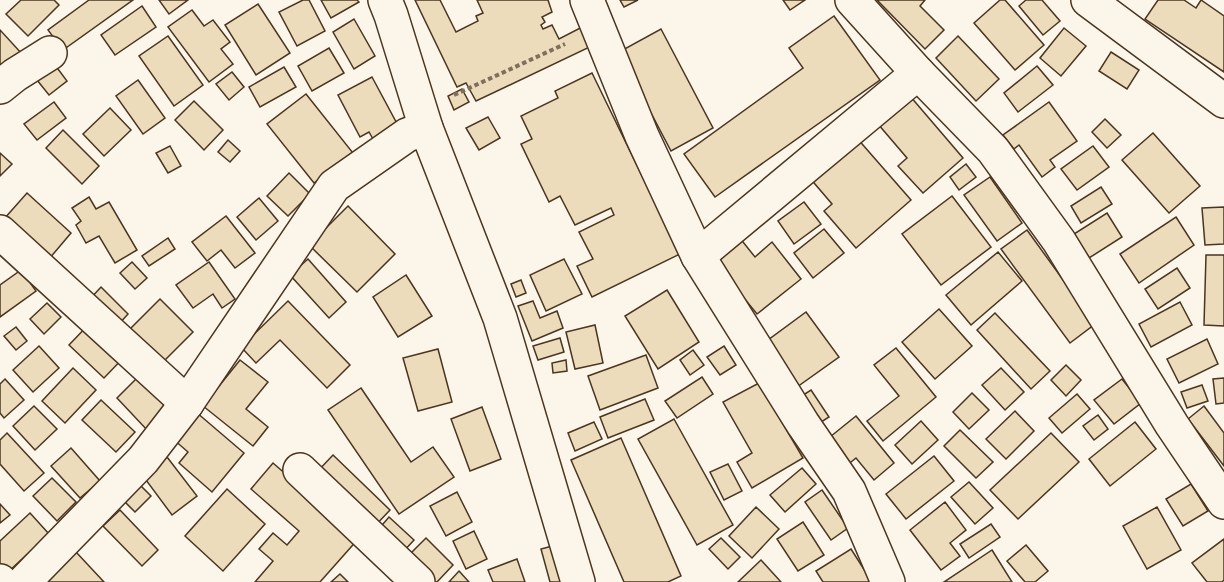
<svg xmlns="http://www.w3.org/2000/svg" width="1224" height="582" font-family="Rubik,sans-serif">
<rect width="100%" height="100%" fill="#fbf6e9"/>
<g fill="#ecdcbc" stroke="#4a3520" stroke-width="1.5">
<polygon points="21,0 54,0 59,5 28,36 6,14"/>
<polygon points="89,0 133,0 63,50 48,30"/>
<polygon points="159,0 188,0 169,14"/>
<polygon points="303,0 309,0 325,31 297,46 279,12"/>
<polygon points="321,0 357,0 359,2 331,18"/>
<polygon points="415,0 440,0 456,32 478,21 476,16 483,13 477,0 548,0 552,12 542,17 545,22 541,25 543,29 552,25 559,39 586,25 596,44 476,101 466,83 457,87"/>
<polygon points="620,0 638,0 624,7"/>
<polygon points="783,0 805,0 790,10"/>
<polygon points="877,0 925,0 920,6 944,30 925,49"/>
<polygon points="1000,0 1005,0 1044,45 1015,70 974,23"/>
<polygon points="1026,0 1042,0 1060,21 1043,35 1019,6"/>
<polygon points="1158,0 1184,0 1196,8 1201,0 1224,16 1224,72 1145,19"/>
<polygon points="258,4 290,53 256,75 225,25"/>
<polygon points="142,6 156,27 115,55 101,35"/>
<polygon points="192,10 204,26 213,20 230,42 221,49 233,64 209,82 168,27"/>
<polygon points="834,16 880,80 715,197 684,154 803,68 789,48"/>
<polygon points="354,19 375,56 354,69 333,32"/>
<polygon points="1064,28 1086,46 1061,76 1040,58"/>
<polygon points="661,29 713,128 671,151 619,52"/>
<polygon points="0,30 23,55 0,67"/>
<polygon points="168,36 203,85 174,106 139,56"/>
<polygon points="958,36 999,79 976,101 936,58"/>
<polygon points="329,48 344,73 312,91 298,66"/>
<polygon points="1111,52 1139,70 1127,89 1099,71"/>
<polygon points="55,65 67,81 49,95 37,80"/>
<polygon points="1037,66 1053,85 1018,112 1004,93"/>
<polygon points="284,67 296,87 260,107 249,87"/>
<polygon points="232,72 244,87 229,100 216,84"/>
<polygon points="592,73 680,254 592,297 577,266 593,259 579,232 614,215 611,208 575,225 560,196 549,202 521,144 532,139 521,116 558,98 555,91"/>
<polygon points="372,77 402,133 377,146 369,132 360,137 338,95"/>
<polygon points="138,80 165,118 143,134 116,96"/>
<polygon points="462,89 469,102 454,110 448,96"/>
<polygon points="306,94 353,153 314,183 267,124"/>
<polygon points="910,96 963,158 923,193 898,166 907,158 878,124"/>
<polygon points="194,101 223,130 204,150 175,120"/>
<polygon points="54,102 66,118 37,140 24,124"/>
<polygon points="1049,102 1077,141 1050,160 1055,167 1042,177 1019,145 1014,149 1003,135"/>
<polygon points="110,108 131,130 104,156 83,134"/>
<polygon points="488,117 500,138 479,150 466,128"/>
<polygon points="1105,119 1121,135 1107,148 1092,132"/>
<polygon points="63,130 99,166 82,184 46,148"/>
<polygon points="1153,133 1200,186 1169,213 1122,160"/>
<polygon points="856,137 911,200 856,248 824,211 832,204 809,177"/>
<polygon points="228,140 240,151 230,162 218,152"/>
<polygon points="170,146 181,166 168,173 156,153"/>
<polygon points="1093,146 1109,167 1077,190 1061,169"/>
<polygon points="0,153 12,164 0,176"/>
<polygon points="966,164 976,177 959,190 950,177"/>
<polygon points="289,173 310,194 288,216 267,196"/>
<polygon points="990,177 1022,223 997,241 964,195"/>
<polygon points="1101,187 1112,204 1081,223 1071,206"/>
<polygon points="27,193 71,233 49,259 4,219"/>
<polygon points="952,196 991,247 941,285 902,234"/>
<polygon points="89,197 96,209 109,202 137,250 115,263 99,236 86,243 76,225 81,221 72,208"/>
<polygon points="259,198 278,221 256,240 237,217"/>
<polygon points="804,202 821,224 794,244 778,221"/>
<polygon points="348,206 395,254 357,292 309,245"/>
<polygon points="1224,207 1224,244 1205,245 1202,208"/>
<polygon points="1107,213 1122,237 1089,258 1074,234"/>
<polygon points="226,216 255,253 235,268 221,250 207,261 192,242"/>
<polygon points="1176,217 1194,245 1139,283 1120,254"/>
<polygon points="824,229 844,253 813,278 794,253"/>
<polygon points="1027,230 1095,324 1070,343 1001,249"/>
<polygon points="739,237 755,257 772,242 801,279 757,314 712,259"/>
<polygon points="168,238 175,249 149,266 142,256"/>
<polygon points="998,252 1022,281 971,325 946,295"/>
<polygon points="1206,255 1224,255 1224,326 1204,325"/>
<polygon points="308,259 346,302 329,318 290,275"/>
<polygon points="564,259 582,294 546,311 530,275"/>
<polygon points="132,262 147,278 135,289 120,273"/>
<polygon points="209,262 235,299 222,308 213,294 193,308 176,285"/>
<polygon points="1177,268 1190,288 1158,309 1145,289"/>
<polygon points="21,270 36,291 0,317 0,285"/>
<polygon points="406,275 432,316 398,337 373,297"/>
<polygon points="521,280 526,293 516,297 511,284"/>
<polygon points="101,287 128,314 118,325 90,299"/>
<polygon points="667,290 699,342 658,369 625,316"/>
<polygon points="160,299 193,332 162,363 129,330"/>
<polygon points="288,301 350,365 327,388 280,340 256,363 241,347"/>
<polygon points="533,301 540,318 557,311 563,328 532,341 518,306"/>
<polygon points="1180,302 1192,325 1151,347 1139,324"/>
<polygon points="47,303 61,317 44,334 30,319"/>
<polygon points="939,309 972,346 935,379 902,342"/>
<polygon points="806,312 839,357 797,387 764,343"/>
<polygon points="995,313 1050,371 1031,389 977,330"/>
<polygon points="92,321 128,353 104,378 69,345"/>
<polygon points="595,325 603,363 575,369 566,332"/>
<polygon points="16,327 27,341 16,350 4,336"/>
<polygon points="560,338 564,352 538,360 533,346"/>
<polygon points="1207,339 1218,364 1179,383 1167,359"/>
<polygon points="39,346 59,368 33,392 13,370"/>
<polygon points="724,346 736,365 720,375 707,357"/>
<polygon points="896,348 936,397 883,441 867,421 899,396 874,365"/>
<polygon points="438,349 452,402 418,411 403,358"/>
<polygon points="693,350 704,365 690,375 680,360"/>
<polygon points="646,355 658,388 600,410 588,376"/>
<polygon points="240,360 268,382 246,409 268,427 253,446 203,406"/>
<polygon points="566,360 567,371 553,373 552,363"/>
<polygon points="1066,365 1081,380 1066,396 1051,380"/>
<polygon points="73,368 96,390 65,423 42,401"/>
<polygon points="1001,368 1024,392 1005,410 982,385"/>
<polygon points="144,371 176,404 148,431 117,398"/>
<polygon points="702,377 713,394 677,418 665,401"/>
<polygon points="1224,378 1224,403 1216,404 1213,379"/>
<polygon points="5,379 24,400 4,418 0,413 0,384"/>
<polygon points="1122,379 1141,403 1114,424 1094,400"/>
<polygon points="759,383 803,458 752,488 737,462 752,453 723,402"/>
<polygon points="1202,385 1208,401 1187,408 1181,392"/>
<polygon points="361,388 411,462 433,447 454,477 399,514 328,410"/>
<polygon points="811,390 829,417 815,426 797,399"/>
<polygon points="972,393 989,410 969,429 953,412"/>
<polygon points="1077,394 1090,409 1062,433 1049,418"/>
<polygon points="645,399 654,420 608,438 600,417"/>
<polygon points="101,400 135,432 116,452 82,420"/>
<polygon points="34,406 57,429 35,450 13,426"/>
<polygon points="1204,406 1224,433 1224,466 1188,419"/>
<polygon points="482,407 501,459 470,471 451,419"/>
<polygon points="1015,411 1034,431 1006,459 986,439"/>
<polygon points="196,412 244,453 212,492 179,463 188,452 173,439"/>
<polygon points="1098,415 1108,429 1094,440 1083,426"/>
<polygon points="856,416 894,463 874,480 856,458 846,466 825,441"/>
<polygon points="674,419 733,525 697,545 638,439"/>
<polygon points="921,421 938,440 912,464 895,445"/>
<polygon points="594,422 602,439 575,451 568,433"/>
<polygon points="1135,422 1156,449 1110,486 1089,459"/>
<polygon points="960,430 993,462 976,478 944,446"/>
<polygon points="7,433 44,473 24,491 0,464 0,440"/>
<polygon points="1051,433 1079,462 1018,519 990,490"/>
<polygon points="621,438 681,576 668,582 624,582 571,460"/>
<polygon points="71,448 100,481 80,498 51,466"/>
<polygon points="333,455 390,510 373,528 316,473"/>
<polygon points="934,456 954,481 906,519 886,494"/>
<polygon points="167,457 197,496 172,515 143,476"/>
<polygon points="273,463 359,538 320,582 255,582 273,561 259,549 273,533 287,545 299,531 251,489"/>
<polygon points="728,464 742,491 724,500 710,472"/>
<polygon points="802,468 816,484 785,512 770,495"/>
<polygon points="52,478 76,502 57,521 33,496"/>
<polygon points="137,482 151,496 135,512 121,498"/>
<polygon points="969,482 993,508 975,524 951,497"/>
<polygon points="1191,484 1208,511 1183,526 1166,499"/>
<polygon points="227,489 265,524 223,571 185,536"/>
<polygon points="822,490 848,528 831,540 805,502"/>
<polygon points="457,492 472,522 446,536 430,506"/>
<polygon points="945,502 966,530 950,543 960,556 941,570 910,530"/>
<polygon points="0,504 10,515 0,523"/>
<polygon points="756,507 779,529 752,558 729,536"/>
<polygon points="1157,507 1181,550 1147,569 1123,526"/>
<polygon points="120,510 158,550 142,566 103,526"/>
<polygon points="30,513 49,534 8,572 0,563 0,541"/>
<polygon points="389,517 414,540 402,553 377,531"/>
<polygon points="803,522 824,555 798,571 777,539"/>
<polygon points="991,524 1000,537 969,558 960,544"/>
<polygon points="474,531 487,559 466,569 453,541"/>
<polygon points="426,538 453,565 437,582 431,582 406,558"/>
<polygon points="721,538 740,557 728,569 709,549"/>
<polygon points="1224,539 1224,580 1222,582 1207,582 1192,563"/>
<polygon points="560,544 571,582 550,582 541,549"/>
<polygon points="1026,545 1048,571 1035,582 1025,582 1007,561"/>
<polygon points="851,549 872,582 823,582 816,571"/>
<polygon points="992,550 1012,582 944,582"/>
<polygon points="76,552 104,582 46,582"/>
<polygon points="517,559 525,582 493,582 488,570"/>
<polygon points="761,560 781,582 738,582"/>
<polygon points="459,571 469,582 449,582"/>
<polygon points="340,574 348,582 331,582"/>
</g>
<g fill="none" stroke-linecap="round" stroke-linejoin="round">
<defs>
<g id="street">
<polyline points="385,0 391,15 426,128 500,318 578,582"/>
<polyline points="587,0 642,136 698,256 803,424 849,491 888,582"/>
<polyline points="852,0 918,73 993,150 1059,241 1172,425 1224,502"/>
<polyline points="1088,0 1224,101"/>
<polyline points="0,87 15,75 50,53"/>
<polyline points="0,232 187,403"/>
<polyline points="698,256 918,73"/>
<polyline points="300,470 418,582"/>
<polyline points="0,581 1,582"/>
<polyline points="24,582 143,460 187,403 334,186 407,135 426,128"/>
</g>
</defs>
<use href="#street" stroke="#4a3520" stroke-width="36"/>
<polyline stroke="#7f6f5c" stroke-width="4" stroke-dasharray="4.5 3" stroke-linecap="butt" points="454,95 565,44"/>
<use href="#street" stroke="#fbf6e9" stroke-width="33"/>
</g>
</svg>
